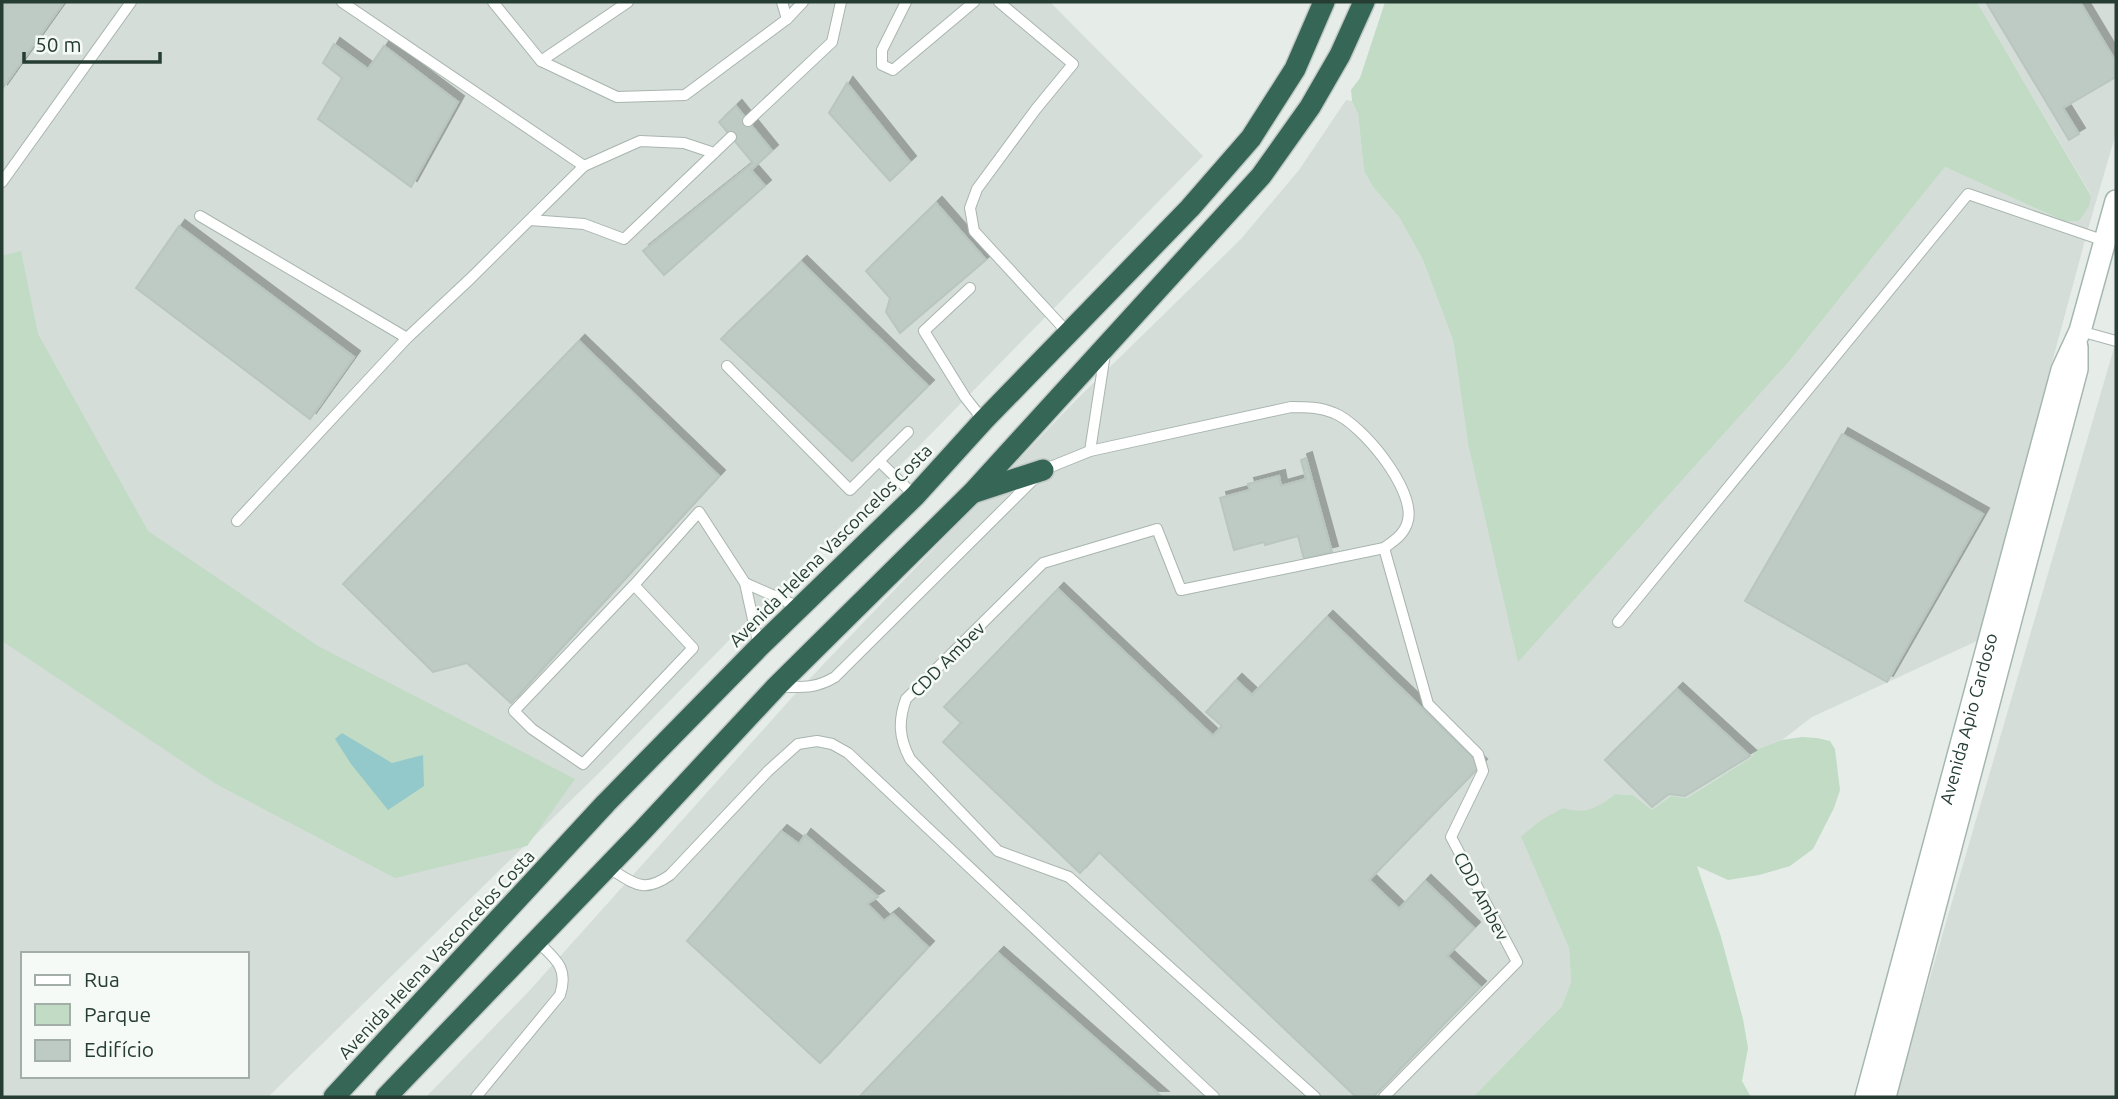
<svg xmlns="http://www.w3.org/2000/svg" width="2118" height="1099" font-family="Ubuntu,sans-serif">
<defs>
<filter id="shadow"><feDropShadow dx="6" dy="-6" stdDeviation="0" flood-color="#0004"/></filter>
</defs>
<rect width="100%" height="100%" fill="#e6ede9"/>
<g fill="#d4ddd8" fill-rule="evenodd">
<path d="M2,2H1050L1203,156L604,768L268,1097H2ZM23,954H247V1076H23Z"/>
<polygon points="1977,2 2116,2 2116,133 2088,229 1977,641 1812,717 1782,740 1755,750 1752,757 1687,798 1671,796 1652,810 1633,795 1615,794 1596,808 1541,820 1522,835 1569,948 1571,982 1562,1006 1473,1097 426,1097 530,990 796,693 1074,402 1241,239 1299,170 1346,100 1352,101 1358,114 1364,171 1373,187 1399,217 1423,260 1453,340 1468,443 1791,359 1945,167 2064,221 2079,221 2091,195"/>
<polygon points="2116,341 2116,1097 1895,1097"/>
</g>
<g fill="#c1dbc5">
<polygon points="1385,2 1977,2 2091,196 2089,206 2079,221 2064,221 1945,167 1791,359 1518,662 1468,443 1453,340 1423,260 1399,217 1373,187 1364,171 1358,114 1352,101 1351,90 1360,78"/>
<polygon points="21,251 38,334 148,531 318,646 575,779 527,846 395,878 216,784 2,641 2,256"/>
<path d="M1802,737L1817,738L1830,741L1835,749L1840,790L1834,808L1813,849L1790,866L1759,875L1728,880L1697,866L1721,937L1743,1019L1748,1048L1742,1081L1751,1097H1473L1562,1006L1571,982L1569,948L1521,836L1541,820L1563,808C1586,815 1597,808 1615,794L1633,795L1652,810L1671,796L1687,798L1752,757L1755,750L1782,740Z"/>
</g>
<polygon fill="#94c9cb" points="342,733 392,763 423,755 424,786 388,810 351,764 335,739"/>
<g fill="#becac4" stroke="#b9c6bf" stroke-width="2" filter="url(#shadow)">
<polygon points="2,2 64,2 2,89"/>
<polygon points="1986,2 2080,2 2116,62 2116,77 2063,108 2079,134 2069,140"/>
<polygon points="334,44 368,69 384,46 458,102 411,187 318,119 342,78 323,63"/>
<polygon points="847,83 910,162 890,181 829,113"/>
<polygon points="736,106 772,151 751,170 765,186 664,275 643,251 753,163 719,122"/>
<polygon points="936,203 986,260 900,333 886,312 890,298 866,271"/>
<polygon points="179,226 354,357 310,419 136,288"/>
<polygon points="801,262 928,386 852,461 721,339"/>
<polygon points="579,341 719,476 511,703 467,663 433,672 343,584"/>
<polygon points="1842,434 1983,514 1887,682 1745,601"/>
<polygon points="1306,458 1332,552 1304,559 1298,536 1265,545 1264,542 1234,550 1220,498 1250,490 1248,484 1279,476 1281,486 1306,479 1301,460"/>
<polygon points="1058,589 1213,736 1222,726 1206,712 1236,680 1252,695 1327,617 1481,765 1369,880 1399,909 1425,881 1474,928 1447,956 1480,987 1373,1097 1356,1097 1099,852 1080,873 943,742 961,723 944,707"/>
<polygon points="1677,689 1750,756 1685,796 1669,794 1652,807 1605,760"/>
<polygon points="781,831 799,844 805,835 878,897 867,904 884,921 893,914 928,947 820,1063 687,941"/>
<polygon points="998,953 1162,1097 860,1096"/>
</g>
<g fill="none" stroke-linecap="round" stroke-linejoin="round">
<defs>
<g id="lane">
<polyline points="342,2 584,166"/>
<polyline points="493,2 541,61 617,97 685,95 787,19 803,2"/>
<polyline points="782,2 787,19"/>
<polyline points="906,2 882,50 882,65 893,70 974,2"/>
<polyline points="999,2 1073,64 1036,109 977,189 970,208 974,231 1069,334"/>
<polyline points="541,61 628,2"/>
<polyline points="748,121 832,42 841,2"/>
<polyline points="2,182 131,2"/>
<polyline points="200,216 407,338"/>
<polyline points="530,220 584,224 624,239 731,137"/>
<polyline points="970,288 924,331 965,397 983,420"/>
<polyline points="2080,331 2116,341"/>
<polyline points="727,366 850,490 908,432"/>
<polyline points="1090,451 1105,354"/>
<polyline points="879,461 915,496"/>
<polyline points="237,521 407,338 470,279 584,166 640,141 684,143 714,153"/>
<polyline points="745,583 799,607"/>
<polyline points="634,585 693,648 583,764 532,729 514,711 634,585 699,512 745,583 759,647"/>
<polyline points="1618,622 1968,194 2105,241"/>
<path d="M780,687C802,687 815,689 835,677L1043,470L1090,451L1291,407C1306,407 1320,407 1334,413C1362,424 1415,489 1408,520C1405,534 1395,540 1384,548L1428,704L1478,754L1483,771L1451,837L1517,962L1384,1097"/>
<path d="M607,867C633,882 642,895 670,875L768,771L798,744L817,741L832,744L848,753L1214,1097"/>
<path d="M476,1097L560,995C569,967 555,959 537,941"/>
<path d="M1315,1097L1069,877L998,851L910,759C899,738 898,721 906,699L1043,563L1157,529L1181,590L1384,548"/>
</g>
<g id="secondary">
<path id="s1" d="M1866,1097L2062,370L2080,331L2116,201"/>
<polyline points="1885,1097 2077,369 2077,347"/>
</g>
<g id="highway">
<polyline points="975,492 1043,470"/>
<polyline points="334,1097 606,803 759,647 915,496 984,420 1190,208 1251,138 1295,69 1324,2"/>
<polyline points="386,1097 643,830 776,687 973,492 1261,176 1310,107 1340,55 1364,2"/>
</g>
</defs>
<use href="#lane" stroke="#a9b5af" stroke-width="12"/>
<use href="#secondary" stroke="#a5b7af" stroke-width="24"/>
<use href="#highway" stroke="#c2c9c6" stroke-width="24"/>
<use href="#lane" stroke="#fff" stroke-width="10"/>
<use href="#secondary" stroke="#fff" stroke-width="21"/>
<use href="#highway" stroke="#356656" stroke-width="21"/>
</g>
<g text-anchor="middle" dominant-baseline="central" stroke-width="5" stroke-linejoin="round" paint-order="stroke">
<g font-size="18" fill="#263d34" stroke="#f6faf7">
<text transform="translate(830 545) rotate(-45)">Avenida Helena Vasconcelos Costa</text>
<text transform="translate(947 659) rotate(-45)">CDD Ambev</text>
<text stroke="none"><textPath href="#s1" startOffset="392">Avenida Apio Cardoso</textPath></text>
<text transform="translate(1482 896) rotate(62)">CDD Ambev</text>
<text transform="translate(436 954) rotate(-47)">Avenida Helena Vasconcelos Costa</text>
</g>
</g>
<rect width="2118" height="1099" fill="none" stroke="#263d34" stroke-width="7"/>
<rect x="21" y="952" width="228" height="126" fill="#f6faf7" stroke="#a3aea9" stroke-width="2"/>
<rect x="35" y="975" width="35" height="10" fill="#ffffff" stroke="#a3aea9" stroke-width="2"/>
<text x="84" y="987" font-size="21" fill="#263d34">Rua</text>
<rect x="35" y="1004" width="35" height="21" fill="#c1dbc5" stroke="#a3aea9" stroke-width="2"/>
<text x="84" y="1022" font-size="21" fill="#263d34">Parque</text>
<rect x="35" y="1040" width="35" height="21" fill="#becac4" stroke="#a3aea9" stroke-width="2"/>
<text x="84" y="1057" font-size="21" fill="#263d34">Edifício</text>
<path d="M24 52v10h136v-10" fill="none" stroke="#263d34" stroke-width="3.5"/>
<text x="35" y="52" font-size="21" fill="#263d34" stroke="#f6faf7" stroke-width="5" paint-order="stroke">50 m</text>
</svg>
